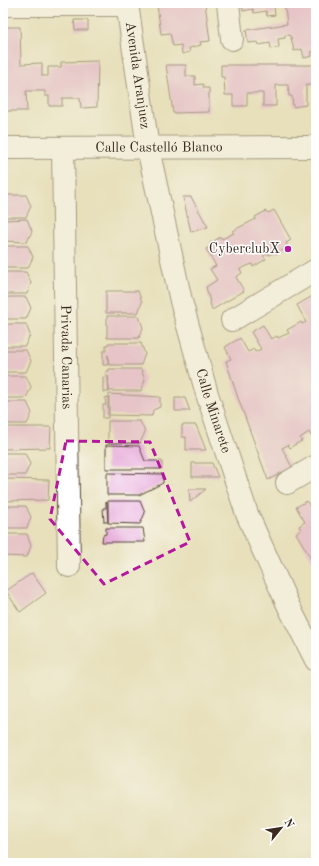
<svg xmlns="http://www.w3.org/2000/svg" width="319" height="866" font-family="'Old Standard TT',serif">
<rect width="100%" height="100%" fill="#fff"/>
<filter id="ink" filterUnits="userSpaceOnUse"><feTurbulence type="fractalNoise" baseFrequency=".025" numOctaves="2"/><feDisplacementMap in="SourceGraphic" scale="8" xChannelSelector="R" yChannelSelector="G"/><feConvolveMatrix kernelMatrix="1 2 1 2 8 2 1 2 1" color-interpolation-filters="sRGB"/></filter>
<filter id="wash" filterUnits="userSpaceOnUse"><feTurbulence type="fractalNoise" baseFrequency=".012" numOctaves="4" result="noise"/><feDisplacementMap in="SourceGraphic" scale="16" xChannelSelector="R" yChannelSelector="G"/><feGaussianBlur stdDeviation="0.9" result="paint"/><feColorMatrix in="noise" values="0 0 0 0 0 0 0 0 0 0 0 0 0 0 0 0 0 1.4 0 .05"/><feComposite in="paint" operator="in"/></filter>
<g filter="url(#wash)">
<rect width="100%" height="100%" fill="#e8e0bb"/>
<g id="blocks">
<g fill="#e4a2d5">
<polygon points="169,3 205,3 210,41 200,42 201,45 189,48 190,52 182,54 181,45 173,46 170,33 161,34 157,5"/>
<polygon points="242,3 281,3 282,5 274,6 275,15 267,16 266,11 254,13 253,9 243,11"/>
<polygon points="295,3 316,3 316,51 311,52 312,56 304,58 302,49 294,51 291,37 289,35 285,35 285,38 278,39 279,47 271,49 270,43 259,45 258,42 248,43 246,30 287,24 285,8 295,6"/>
<polygon points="74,20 88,20 88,30 75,30"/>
<polygon points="3,27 20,27 21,64 42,63 42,76 48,76 48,67 61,67 61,62 98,61 97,107 81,108 80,98 62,98 62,106 49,106 49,96 45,96 45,91 26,91 27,111 3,111"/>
<polygon points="166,65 186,65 186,76 195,76 195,85 203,84 204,88 209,88 209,112 173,113"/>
<polygon points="221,65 316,65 316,85 306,85 306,105 293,107 292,96 289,96 288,85 276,85 276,106 263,106 263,93 247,93 247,106 233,106 233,95 225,95 224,77 221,77"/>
<polygon points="3,195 26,195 31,206 26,217 3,217"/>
<polygon points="183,197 191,197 208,227 191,232"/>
<polygon points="274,210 291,240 286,243 288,247 276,254 275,252 269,255 268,253 263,256 266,259 253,267 252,264 240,269 242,273 236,277 244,291 212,310 206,287 217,280 210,269 216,266 206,249 211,246 210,243 221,237 222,239 234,233 232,231 256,219 255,217 266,211 268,213"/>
<polygon points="27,219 32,231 27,242 3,241 3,220"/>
<polygon points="3,246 28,246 33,257 28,268 3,268"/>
<polygon points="3,272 26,272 31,283 27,294 3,294"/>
<polygon points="106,291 138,291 142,302 138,313 106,313"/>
<polygon points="316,294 316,433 311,436 309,432 300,438 302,441 294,445 290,448 288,445 282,448 292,467 268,480 238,398 226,361 231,359 225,347 240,338 248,352 254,349 255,352 261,349 251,332 263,325 271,339 277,336 278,338 289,333 287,330 301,322 302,324 306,322 297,305"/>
<polygon points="3,297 26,297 31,308 26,319 3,319"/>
<polygon points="107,316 139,316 143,328 139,338 107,338"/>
<polygon points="3,324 26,324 30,335 25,346 3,346"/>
<polygon points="108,343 141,343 145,354 141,365 109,365 108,355 108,365 103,365 103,351 106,351 106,345 108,345"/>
<polygon points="3,350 26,350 31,361 26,372 3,372"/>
<polygon points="109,369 141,369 145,380 141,391 109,391 108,376 109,392 103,392 103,377 106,377 106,371 109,371"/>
<polygon points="3,376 26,376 31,387 26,398 3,398"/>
<polygon points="109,394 160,397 160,407 153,410 152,416 109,415"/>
<polygon points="108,397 108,418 103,418 103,405 106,405 105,398"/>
<polygon points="175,398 185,398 190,411 175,411"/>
<polygon points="3,402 27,402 32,413 27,424 3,424"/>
<polygon points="108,421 140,421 145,432 140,443 108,443"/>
<polygon points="182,425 196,425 206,450 186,450 186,437 182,437"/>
<polygon points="3,427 51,427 50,448 3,449"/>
<polygon points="106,445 139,446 145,461 162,461 162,469 106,469"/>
<polygon points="3,453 25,453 30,464 25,475 3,475"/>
<polygon points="192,463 212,463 218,477 192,477"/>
<polygon points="107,473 163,474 163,483 139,495 107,495"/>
<polygon points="3,479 49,480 48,500 3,501"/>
<polygon points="189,489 206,489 190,502"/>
<polygon points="108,501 140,501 145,513 140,524 108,523"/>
<polygon points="307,501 316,517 316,560 313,562 296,533 301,530 299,526 305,522 296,507"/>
<polygon points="106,502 107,503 108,522 104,522 103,508 106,508"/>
<polygon points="3,506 26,506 31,517 27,528 3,528"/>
<polygon points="106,528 143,528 145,542 102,542 103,535 106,534"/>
<polygon points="3,534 27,534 31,546 27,557 3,556"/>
<polygon points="32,573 46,593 20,612 6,591"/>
</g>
</g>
</g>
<g filter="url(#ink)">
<use href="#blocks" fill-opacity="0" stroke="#554536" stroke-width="1"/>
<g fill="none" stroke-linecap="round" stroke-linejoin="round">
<defs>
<g id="minor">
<polyline points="228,3 232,39"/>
<polyline points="3,5 127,5"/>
<path id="s1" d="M63,148L69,566"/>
<path id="s2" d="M148,148L181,301L207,394L247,514L289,607L316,660"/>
<polyline points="232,320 316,270"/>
<polyline points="287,483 316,466"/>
</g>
<g id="tertiary">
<path id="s3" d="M127,3L148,148"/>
<path id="s4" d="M3,148L316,147"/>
</g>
</defs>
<use href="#minor" stroke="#554536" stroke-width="24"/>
<use href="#tertiary" stroke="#554536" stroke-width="24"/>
<use href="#minor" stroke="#fff" stroke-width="22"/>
<use href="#tertiary" stroke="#fff" stroke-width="22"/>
</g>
</g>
<path d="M0 0H319V866H0ZM66,441L150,442L190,542L104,584L50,519Z" fill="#e8e0bb" fill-opacity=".55" fill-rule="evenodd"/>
<path fill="none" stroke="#b5179e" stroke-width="3" stroke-dasharray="8 5" stroke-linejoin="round" d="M66,441L150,442L190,542L104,584L50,519Z"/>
<circle fill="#b5179e" stroke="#fff" stroke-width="1.5" cx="288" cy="249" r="4"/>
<g text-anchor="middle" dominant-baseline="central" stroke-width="3" stroke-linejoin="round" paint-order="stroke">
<g font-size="14" fill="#3b2a1e" stroke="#fff">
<text stroke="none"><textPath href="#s3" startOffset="73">Avenida Aranjuez</textPath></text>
<text stroke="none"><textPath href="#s4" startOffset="156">Calle Castelló Blanco</textPath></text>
<text stroke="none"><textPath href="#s1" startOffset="209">Privada Canarias</textPath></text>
<text stroke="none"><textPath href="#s2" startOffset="271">Calle Minarete</textPath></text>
</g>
<g font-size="14" fill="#3b2a1e" stroke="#fff" text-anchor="end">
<text x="280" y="249">CyberclubX</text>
</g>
</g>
<rect width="319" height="866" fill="none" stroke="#fff" stroke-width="16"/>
<g transform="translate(281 828) rotate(60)" stroke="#ffffff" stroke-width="3" paint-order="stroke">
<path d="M0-3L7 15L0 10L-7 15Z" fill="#3b2a1e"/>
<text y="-6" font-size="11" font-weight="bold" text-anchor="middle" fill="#3b2a1e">N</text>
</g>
</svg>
